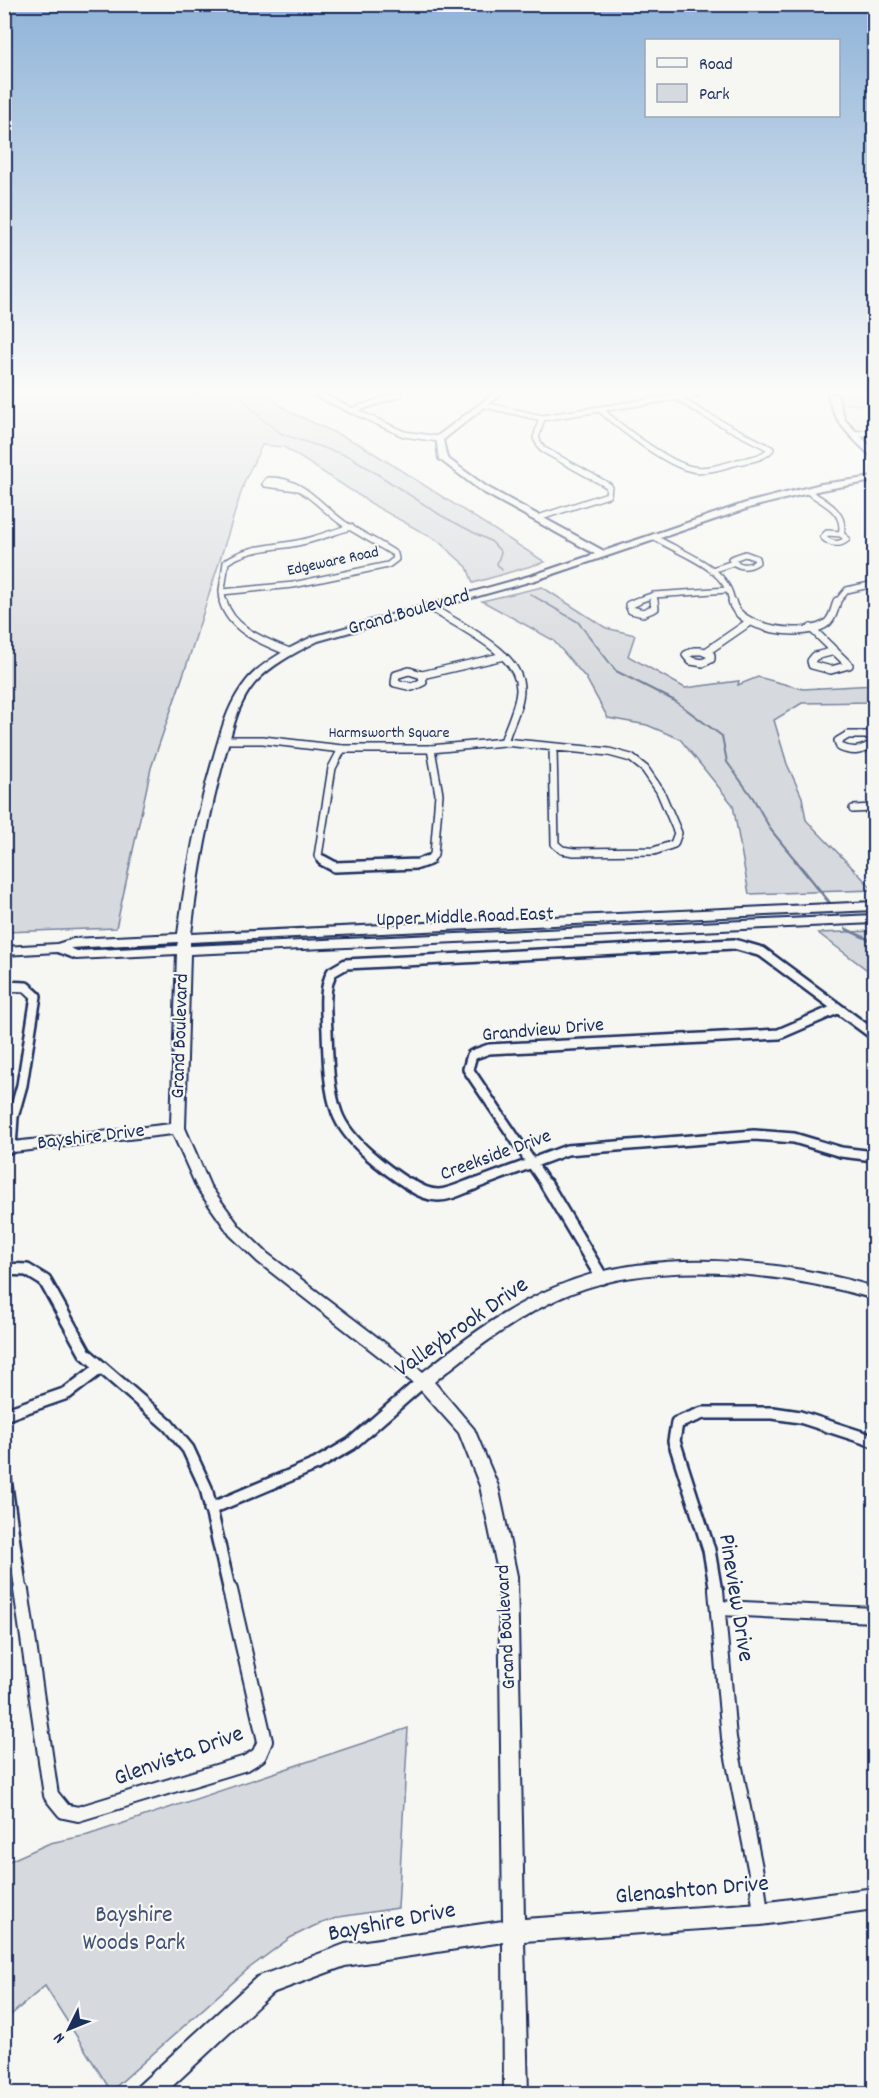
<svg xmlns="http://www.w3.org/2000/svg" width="879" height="2098" font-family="Dekko,sans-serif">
<rect width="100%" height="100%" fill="#f6f6f2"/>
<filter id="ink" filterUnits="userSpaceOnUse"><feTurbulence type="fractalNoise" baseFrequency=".0167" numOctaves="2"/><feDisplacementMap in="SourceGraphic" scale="12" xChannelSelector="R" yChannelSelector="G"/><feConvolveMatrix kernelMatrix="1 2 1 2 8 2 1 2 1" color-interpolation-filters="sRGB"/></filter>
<g filter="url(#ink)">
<polygon fill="#e6e7e7" points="844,394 874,394 874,430 860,432 854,425 841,409"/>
<g fill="#d6d9dd" stroke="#78849e" stroke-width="1.5">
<polygon points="5,394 265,394 292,413 361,445 545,562 473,583 467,567 438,541 377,507 284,447 262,445 245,480 189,658 151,768 116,928 5,932"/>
<polygon points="841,394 874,394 874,406 841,403"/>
<polygon points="542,587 606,628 635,635 628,656 685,688 739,681 738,685 758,677 803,689 874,685 874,702 802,703 774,720 787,764 802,797 806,820 874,890 749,894 733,805 680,739 647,725 608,718 586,678 553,640 482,601"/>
<polygon points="874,931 874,975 818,933"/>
<polygon points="408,1728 398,1908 339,1917 314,1926 290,1938 248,1969 111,2091 45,1986 5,2020 5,1863 50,1843 88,1835"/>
</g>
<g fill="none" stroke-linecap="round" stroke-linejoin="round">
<g stroke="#717e99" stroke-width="1.5">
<polyline points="238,394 262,419 282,434 351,457 442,516 492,542 501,552 497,564 502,570"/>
<polyline points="530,594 544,602"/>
</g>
<polyline stroke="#717e99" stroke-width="2" points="542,601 578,622 616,671 675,701 722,736 727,762 753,798 771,830 797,862"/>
<g stroke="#717e99" stroke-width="3">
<polyline points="795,860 829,902"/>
<polyline points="846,929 874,942"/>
</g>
<defs>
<g id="street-far4">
<polyline points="316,394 404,434 439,439"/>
<polyline points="485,405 542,418 697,394"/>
<path d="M600,409C619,427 667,464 692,469C707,472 724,466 738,462C750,459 762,459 771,449L707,416L678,398"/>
<polyline points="351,411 400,394"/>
<polyline points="853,434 874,433"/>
<path d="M807,491C823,501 847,512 841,534"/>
<polyline points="538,518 608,495 609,486 542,449 536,438 542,418"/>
<path d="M827,533L841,534L847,539C839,546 830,544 823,537Z"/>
<path d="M654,537C681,554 727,566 732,602"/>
<path d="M745,554L756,558L757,562C748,568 738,568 731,559Z"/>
<polyline points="712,570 733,563"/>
<path d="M222,592L293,585L388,565L396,559L395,554C378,543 360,534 343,523C319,506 300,478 268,480L265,484L297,488"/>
<polyline points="654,595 728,590"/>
<path d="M223,602L222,590L226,562C248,547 272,548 297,543C315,540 333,532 351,527"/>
<polyline points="634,602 654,595 655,602"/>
<polyline points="837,602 847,590 874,584"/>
</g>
<g id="street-far3">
<path d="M223,601C231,630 263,641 289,652"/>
<polyline points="638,601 629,605 631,610 643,613 655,608 654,601"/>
<path d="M732,601C737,630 808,640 828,622C833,617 835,608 837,601"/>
<path d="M431,607C457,626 520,651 520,689C520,706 509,725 504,742"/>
<polyline points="811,628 849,665 831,670 812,665 811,661 815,656 835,651"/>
<polygon points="694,651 702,651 711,655 711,659 703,663 691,661 686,655"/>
<polyline points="706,652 748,623"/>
<polygon points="409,671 422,675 423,682 412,687 395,683 396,675"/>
<polyline points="422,675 504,656"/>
<path d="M874,735H848L838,741L840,747C853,753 862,751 874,743"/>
<polyline points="226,740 263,740 342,749 431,749 504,742 609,752 631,758 645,769 660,791 678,833 674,844 654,851 574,852 562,850 555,844 553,747"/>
<polyline points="853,809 874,808"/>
<polyline points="324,862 318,856 332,768 342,749"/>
<polyline points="427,862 434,855 439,794 431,749"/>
</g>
<g id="street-far2">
<polyline points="322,860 335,867 418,864 429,860"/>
<polyline points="4,986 26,987 36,996 22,1085 13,1117 11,1148"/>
<path d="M411,1186C386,1170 347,1141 337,1113C328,1088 328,1057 327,1031C326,1013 323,988 332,972L346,964L734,944L762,952L874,1035"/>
<polyline points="470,1186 567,1150 754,1135 794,1138 841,1152 874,1156"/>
<polyline points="547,1186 468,1069 472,1055 489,1049 779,1034 837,1009"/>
</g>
<g id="street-far1">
<path d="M409,1184C436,1202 446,1195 474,1184"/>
<polyline points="546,1184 602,1278"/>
<polyline points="4,1269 27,1270 45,1281 85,1353 168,1425 188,1449 206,1488 230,1592"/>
<polyline points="4,1415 67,1393 100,1368"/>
<polyline points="4,1472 21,1592"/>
<polyline points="210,1509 317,1464 351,1444 423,1381"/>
<polyline points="716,1592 709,1550 674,1441 677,1423 703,1413 773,1413 800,1417 874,1441"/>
</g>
<g id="street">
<polyline points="21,1590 51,1795 64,1811 78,1814 246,1763 259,1755 265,1741 230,1590"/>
<polyline points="716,1590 729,1738 756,1873 761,1914"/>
<polyline points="719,1608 874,1615"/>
</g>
<g id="secondary">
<path d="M493,394H501L443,440L447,458L487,487L604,551L746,503L821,484L874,477V481L821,490L752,507L539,579L318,641C298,651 269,666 254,684C237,705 233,729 225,755C209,814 198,873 191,934L874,902V910L190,942V946L874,915V923L190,954L185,1128L210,1186L240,1227L268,1254L423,1372C463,1340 506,1308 553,1288C648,1246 777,1258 874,1287V1299C786,1273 660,1258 572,1293C522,1313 476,1348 434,1382L474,1429L498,1486L517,1576L524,1919L761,1903L874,1888V1909L761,1925L524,1941L528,2094H504L503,1942L345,1966L272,1993L164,2094H135L138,2086L257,1977L345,1944L503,1921L499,1576L480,1486L459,1433L417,1386L258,1262L230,1235L197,1188L173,1134L4,1153V1143L171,1124L177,954L76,959L57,952L4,955V947L57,944L73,939L178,934C186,874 196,817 213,759C222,729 227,705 247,680C262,662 291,647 312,637L533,575L595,554L481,491L439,459L436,437ZM178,942L177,946L77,951L70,948Z"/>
<path d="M828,394H836L845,420L874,450V456H871C852,438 833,422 828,394Z"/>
</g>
</defs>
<use href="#street-far4" stroke="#1b2f5e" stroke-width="8"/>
<use href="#street-far3" stroke="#1b2f5e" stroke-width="10"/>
<use href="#street-far2" stroke="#1b2f5e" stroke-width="14"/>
<use href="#street-far1" stroke="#1b2f5e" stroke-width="16"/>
<use href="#street" stroke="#1b2f5e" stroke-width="18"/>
<use href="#secondary" stroke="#1b2f5e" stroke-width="4"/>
<use href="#street-far4" stroke="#f6f6f2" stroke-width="5"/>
<use href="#street-far3" stroke="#f6f6f2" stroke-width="7"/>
<use href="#street-far2" stroke="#f6f6f2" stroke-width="9"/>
<use href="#street-far1" stroke="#f6f6f2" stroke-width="11"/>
<use href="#street" stroke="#f6f6f2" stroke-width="14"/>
<use href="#secondary" fill="#f6f6f2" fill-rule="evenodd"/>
</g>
</g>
<linearGradient id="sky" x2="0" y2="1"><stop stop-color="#8fb3d8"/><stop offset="0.57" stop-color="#fbfbf9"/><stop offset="1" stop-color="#fbfbf9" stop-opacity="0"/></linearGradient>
<rect width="879" height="688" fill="url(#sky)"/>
<g text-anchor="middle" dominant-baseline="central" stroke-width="4.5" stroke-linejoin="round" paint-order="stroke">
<g font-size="16" fill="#1b2f5e" stroke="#f6f6f2">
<text transform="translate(333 562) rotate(-12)">Edgeware Road</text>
<text x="389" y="733">Harmsworth Square</text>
</g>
<g font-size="20" fill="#1b2f5e" stroke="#f6f6f2">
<text transform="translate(409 613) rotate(-16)">Grand Boulevard</text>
<text transform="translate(465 918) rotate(-2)">Upper Middle Road East</text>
<text transform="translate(543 1031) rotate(-5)">Grandview Drive</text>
<text transform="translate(181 1036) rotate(-88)">Grand Boulevard</text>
<text transform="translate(91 1138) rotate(-7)">Bayshire Drive</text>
<text transform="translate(496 1156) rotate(-20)">Creekside Drive</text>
<text transform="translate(507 1627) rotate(-93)">Grand Boulevard</text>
</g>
<g font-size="24" fill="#1b2f5e" stroke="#f6f6f2">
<text transform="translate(462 1328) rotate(-35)">Valleybrook Drive</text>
<text transform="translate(735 1598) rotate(81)">Pineview Drive</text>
<text transform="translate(179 1757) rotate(-20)">Glenvista Drive</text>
<text transform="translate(692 1891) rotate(-5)">Glenashton Drive</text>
<text transform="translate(392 1923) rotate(-11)">Bayshire Drive</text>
</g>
<g font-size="24" fill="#405177" stroke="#f6f6f2">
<text x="134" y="1916">Bayshire<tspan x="134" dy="28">Woods Park</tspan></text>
</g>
</g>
<rect width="879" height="2098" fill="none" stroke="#f6f6f2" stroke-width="24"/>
<rect x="12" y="12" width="855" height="2074" fill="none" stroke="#1b2f5e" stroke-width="2" filter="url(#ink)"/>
<rect x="645" y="39" width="195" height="78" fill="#f6f6f2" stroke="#9ea6b7" stroke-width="1.5"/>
<rect x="657" y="58" width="30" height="9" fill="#f6f6f2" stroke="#9ea6b7" stroke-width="1.5"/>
<text x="699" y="69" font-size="18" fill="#1b2f5e">Road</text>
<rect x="657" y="84" width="30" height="18" fill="#d6d9dd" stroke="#9ea6b7" stroke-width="1.5"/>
<text x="699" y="99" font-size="18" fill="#1b2f5e">Park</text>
<g transform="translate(69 2029) rotate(227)" stroke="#f6f6f2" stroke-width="4.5" paint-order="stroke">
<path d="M0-4.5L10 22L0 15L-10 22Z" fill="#1b2f5e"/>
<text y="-9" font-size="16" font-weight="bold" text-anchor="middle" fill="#1b2f5e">N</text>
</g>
</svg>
